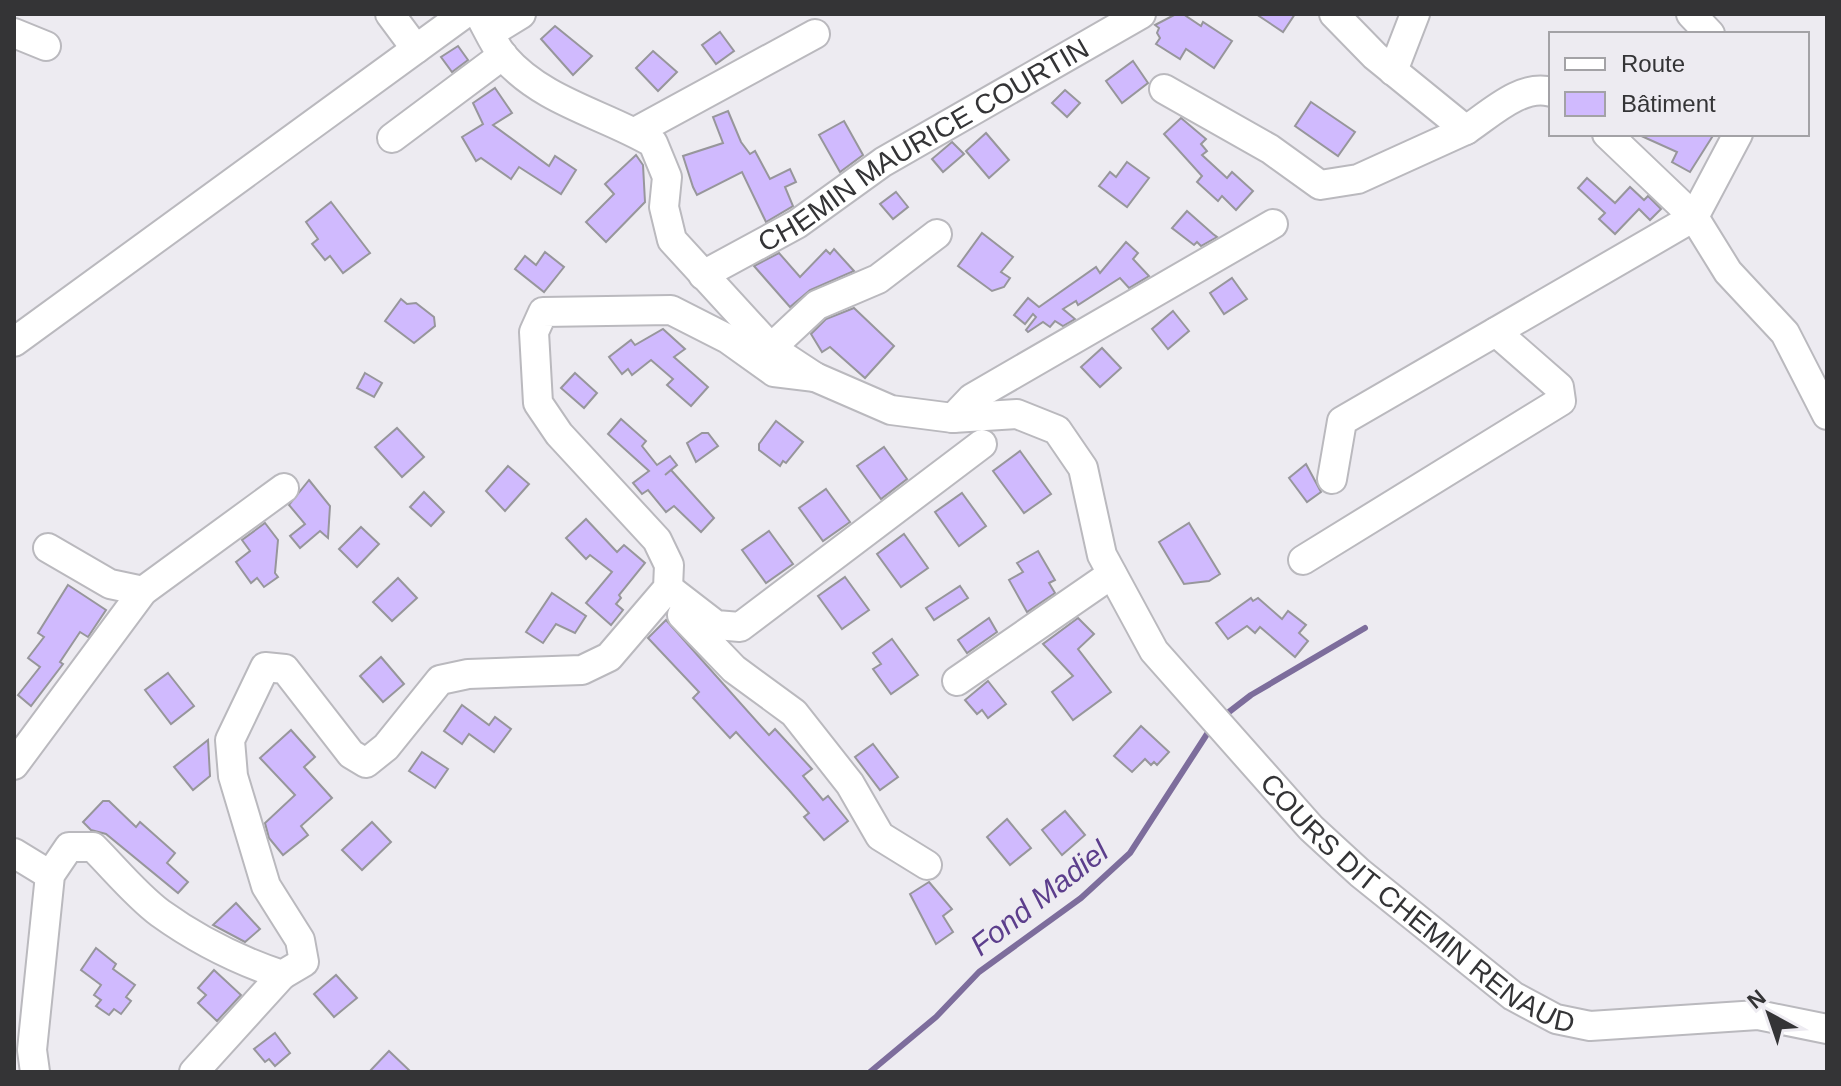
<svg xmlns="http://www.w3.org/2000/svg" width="1841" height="1086" font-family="Helvetica,sans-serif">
<rect width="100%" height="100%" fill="#edebf1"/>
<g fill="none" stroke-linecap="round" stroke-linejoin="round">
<g stroke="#7d6d9c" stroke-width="6">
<polyline points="1225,715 1251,695 1365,628"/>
<polyline points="870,1072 936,1017 979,972 1081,898 1130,853 1207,734"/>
</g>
</g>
<g fill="#d0bafe" stroke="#97969b" stroke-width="2">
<polygon points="1176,14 1183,14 1201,26 1203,22 1232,41 1214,68 1186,49 1180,59 1156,44 1160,38 1157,33 1159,28 1155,25"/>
<polygon points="1256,14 1295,14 1283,32"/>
<polygon points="555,26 592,56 573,75 541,39"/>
<polygon points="720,32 734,51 716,64 702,45"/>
<polygon points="458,46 468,60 452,72 441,57"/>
<polygon points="653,51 677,72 658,91 636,68"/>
<polygon points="1133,61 1148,83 1122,103 1106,81"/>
<polygon points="495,88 512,113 493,125 549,166 555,156 576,170 561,194 519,167 511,179 481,158 476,161 462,137 483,124 473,103"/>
<polygon points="1065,90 1080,103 1067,117 1052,103"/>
<polygon points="1311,102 1355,132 1338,156 1295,126"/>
<polygon points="728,111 741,142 750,154 755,151 770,179 790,169 796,182 785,187 793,206 766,222 742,172 697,195 693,187 683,156 723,143 713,117"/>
<polygon points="1181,118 1206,139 1201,144 1207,151 1202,155 1227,178 1232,172 1253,191 1236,210 1222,196 1218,201 1197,182 1202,176 1164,134"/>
<polygon points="844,121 863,155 840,172 819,135"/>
<polygon points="986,133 1009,160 989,178 966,151"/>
<polygon points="1637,134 1714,134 1690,172 1672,162 1677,152"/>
<polygon points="952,142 964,154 943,172 932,159"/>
<polygon points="636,155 643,165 645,202 606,242 586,222 614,194 605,184"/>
<polygon points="1127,162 1149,178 1127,207 1099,186 1110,172 1116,177"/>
<polygon points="1587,178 1615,203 1630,187 1644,200 1648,196 1661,209 1650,220 1639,209 1615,234 1599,219 1605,213 1578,188"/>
<polygon points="896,192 908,207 893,219 880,204"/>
<polygon points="331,202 370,253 343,273 330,256 325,260 312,244 318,239 306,222"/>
<polygon points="1187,211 1213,234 1217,237 1201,246 1197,242 1194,245 1172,228"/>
<polygon points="982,233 1013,257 1001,272 1010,278 1004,287 992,291 958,266"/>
<polygon points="1126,242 1138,253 1133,259 1149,276 1129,288 1120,278 1078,305 1076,301 1063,309 1075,319 1063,326 1055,321 1050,327 1043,322 1028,332 1026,330 1036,317 1033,314 1025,324 1014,315 1028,298 1039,307 1096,267 1100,273"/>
<polygon points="834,249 854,271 810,290 790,307 754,266 779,253 800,277 826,250 830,254"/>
<polygon points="545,252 564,267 544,292 515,269 525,256 536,265"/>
<polygon points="1232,278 1247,299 1224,314 1210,293"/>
<polygon points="401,299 407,304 416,303 434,317 435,326 414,343 385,321"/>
<polygon points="854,308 894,346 865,378 830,347 822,352 811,334 826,319"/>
<polygon points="1173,311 1189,331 1168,349 1152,329"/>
<polygon points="663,329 685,349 674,357 708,387 691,406 667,385 673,379 651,360 632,375 628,369 622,374 609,357 631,340 635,345"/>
<polygon points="1102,348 1121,368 1100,387 1081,367"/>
<polygon points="365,373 382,383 374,397 357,388"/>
<polygon points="575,373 597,393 584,408 561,388"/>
<polygon points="621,419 646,441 642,446 657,465 670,456 677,465 665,475 671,470 714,518 701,532 674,506 666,512 648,490 642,494 633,483 649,471 608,434"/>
<polygon points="776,421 803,442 786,463 783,461 780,466 759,450 759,444"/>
<polygon points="397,428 424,457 402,477 375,447"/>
<polygon points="702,433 708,433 718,446 696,462 687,443"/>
<polygon points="884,447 907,479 881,499 857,466"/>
<polygon points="1020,451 1051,494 1024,513 993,471"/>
<polygon points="1306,464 1321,492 1307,502 1289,478"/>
<polygon points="508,466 529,484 505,511 486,491"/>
<polygon points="309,480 330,506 328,538 320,531 300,548 290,536 305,524 289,505"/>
<polygon points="826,489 850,522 823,541 799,508"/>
<polygon points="424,492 444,512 431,526 410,507"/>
<polygon points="962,493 986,526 959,546 935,512"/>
<polygon points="586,519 617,552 624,545 645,563 619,595 621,598 616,604 623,610 611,625 586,603 612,572 590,555 586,559 566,538"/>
<polygon points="265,523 278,540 275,573 278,577 264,587 257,578 251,583 236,562 250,551 242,540"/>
<polygon points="1189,523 1220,574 1209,581 1184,584 1159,542"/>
<polygon points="361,527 379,544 357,567 339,549"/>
<polygon points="769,531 793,564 766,583 742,550"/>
<polygon points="904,534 928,568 901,587 877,554"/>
<polygon points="1038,551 1055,580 1049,583 1055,593 1027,612 1009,580 1023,572 1017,563"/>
<polygon points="845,577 869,610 842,629 818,596"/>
<polygon points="398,578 417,598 392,621 373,602"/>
<polygon points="68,585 106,610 88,637 80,632 60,662 63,664 31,706 18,695 40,667 28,658 44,637 38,633"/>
<polygon points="960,586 968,598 934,620 926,608"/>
<polygon points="552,593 586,616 575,633 556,624 543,643 526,632"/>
<polygon points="1251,598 1253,601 1258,598 1282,619 1288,611 1306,625 1299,633 1308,641 1295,657 1260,627 1255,633 1247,626 1228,639 1216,623"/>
<polygon points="989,618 997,632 967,653 958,640"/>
<polygon points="1078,618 1094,634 1078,649 1111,692 1073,720 1052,692 1073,676 1043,644"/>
<polygon points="666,620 769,735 775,729 812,769 803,776 823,800 828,796 848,821 824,840 804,817 809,813 789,790 736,732 730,738 693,698 699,692 648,638"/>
<polygon points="892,639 918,675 891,694 873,669 881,664 873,653"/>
<polygon points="381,657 404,684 383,702 360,676"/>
<polygon points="168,673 194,706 171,724 145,690"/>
<polygon points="988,681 1006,704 988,718 982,710 977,714 965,700"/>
<polygon points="462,705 489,725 495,717 511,729 494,752 469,734 462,744 444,731"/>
<polygon points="1141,726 1169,752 1157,765 1154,762 1151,765 1145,759 1132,772 1114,756"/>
<polygon points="291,730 315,757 304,767 332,798 301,826 308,835 283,855 269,838 265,823 295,795 260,758"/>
<polygon points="208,740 210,776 193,790 174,767"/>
<polygon points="873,744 898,777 880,790 855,757"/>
<polygon points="422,752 448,769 435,788 409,771"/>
<polygon points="103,801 109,801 136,827 140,822 175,853 167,863 188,882 178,893 106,834 91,830 83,822"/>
<polygon points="1065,811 1085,835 1062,855 1042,830"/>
<polygon points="1007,819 1031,848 1010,865 987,837"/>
<polygon points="372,822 391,842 362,870 342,850"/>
<polygon points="929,882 952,909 943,916 953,932 936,944 910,894"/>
<polygon points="236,903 260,929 245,942 213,925"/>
<polygon points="96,948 116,964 113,969 135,985 126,997 131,1001 121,1014 114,1009 109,1015 96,1006 101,1000 94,995 101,985 81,970"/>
<polygon points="214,970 241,995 217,1021 198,1003 206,995 198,988"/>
<polygon points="336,975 357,998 334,1017 314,994"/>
<polygon points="275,1033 290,1053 275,1066 269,1059 265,1062 254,1049"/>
<polygon points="389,1051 411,1072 369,1072"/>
</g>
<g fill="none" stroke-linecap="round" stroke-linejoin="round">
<defs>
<g id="minor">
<polyline points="390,14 416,49"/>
<path id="s1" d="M479,14C487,28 494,45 504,57C543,102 604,114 653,143L667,177L664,207L672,240L771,348L815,377L891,410L953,418L1017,414L1057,430L1083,468L1102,555L1154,651L1311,828L1360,873L1513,996L1556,1019L1590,1026L1758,1015L1827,1029"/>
<path d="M1334,14L1375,56L1466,130C1489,115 1522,83 1551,92"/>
<polyline points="1691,14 1710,34"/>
<polyline points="14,33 46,46"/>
<polyline points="490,33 521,14"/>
<polyline points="1393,71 1415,14"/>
<polyline points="1164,89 1270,149 1320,185 1358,179 1466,130"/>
<polyline points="635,132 815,34"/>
<polyline points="1607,134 1694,217 1728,272 1785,333 1827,415"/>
<polyline points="392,138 503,55"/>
<path id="s2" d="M703,275L797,224L883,162L1141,14"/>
<polyline points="14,342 464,14"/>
<polyline points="771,348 817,305 878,279 937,234"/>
<polyline points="953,418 972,398 1273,224"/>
<polyline points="1332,479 1342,421 1694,217 1738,134"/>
<polyline points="48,548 110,584 143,591"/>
<polyline points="1303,560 1561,401 1559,387 1496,332"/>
<polyline points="668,588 716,625 740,627 982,444"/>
<polyline points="682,615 734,669 794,713 850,784 880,836 927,865"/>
<polyline points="957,681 1112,574"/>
<polyline points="14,765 143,591 284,488"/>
<polyline points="14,853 50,875"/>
<path d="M35,1072L32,1050L50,875L69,847H93C115,869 136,895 160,913C196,939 240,961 282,975L304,962L300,940L266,886L233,776L230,740L265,667L285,669L351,754L366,763L386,747L440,680L468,674L582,670L609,657L668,588L669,565L657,540L559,434L538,403L534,332L543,312L671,310L728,339L774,372L815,377"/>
<polyline points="194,1072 282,975"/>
</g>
</defs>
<use href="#minor" stroke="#bab9be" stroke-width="32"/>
<use href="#minor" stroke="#fff" stroke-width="28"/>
</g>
<g text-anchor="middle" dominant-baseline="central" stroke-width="7" stroke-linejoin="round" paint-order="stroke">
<g font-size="28" fill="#343436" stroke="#edebf1">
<text stroke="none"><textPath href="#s2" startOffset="256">CHEMIN MAURICE COURTIN</textPath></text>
<text stroke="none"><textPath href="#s1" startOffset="1388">COURS DIT CHEMIN RENAUD</textPath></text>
</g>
<g font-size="30" font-style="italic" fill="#5c3e8c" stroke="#edebf1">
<text transform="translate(1039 898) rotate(-38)">Fond Madiel</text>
</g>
</g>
<rect width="1841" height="1086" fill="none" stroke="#343436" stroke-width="32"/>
<rect x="1549" y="32" width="260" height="104" fill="#edebf1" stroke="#a3a2a6" stroke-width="2"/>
<rect x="1565" y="58" width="40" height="12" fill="#ffffff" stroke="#a3a2a6" stroke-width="2"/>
<text x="1621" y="72" font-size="24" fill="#343436">Route</text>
<rect x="1565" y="92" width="40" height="24" fill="#d0bafe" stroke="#a3a2a6" stroke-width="2"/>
<text x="1621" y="112" font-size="24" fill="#343436">Bâtiment</text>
<g transform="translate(1769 1014) rotate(320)" stroke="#edebf1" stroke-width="6" paint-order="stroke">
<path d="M0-6L14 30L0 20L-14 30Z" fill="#343436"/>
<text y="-12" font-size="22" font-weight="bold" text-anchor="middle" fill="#343436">N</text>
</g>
</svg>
